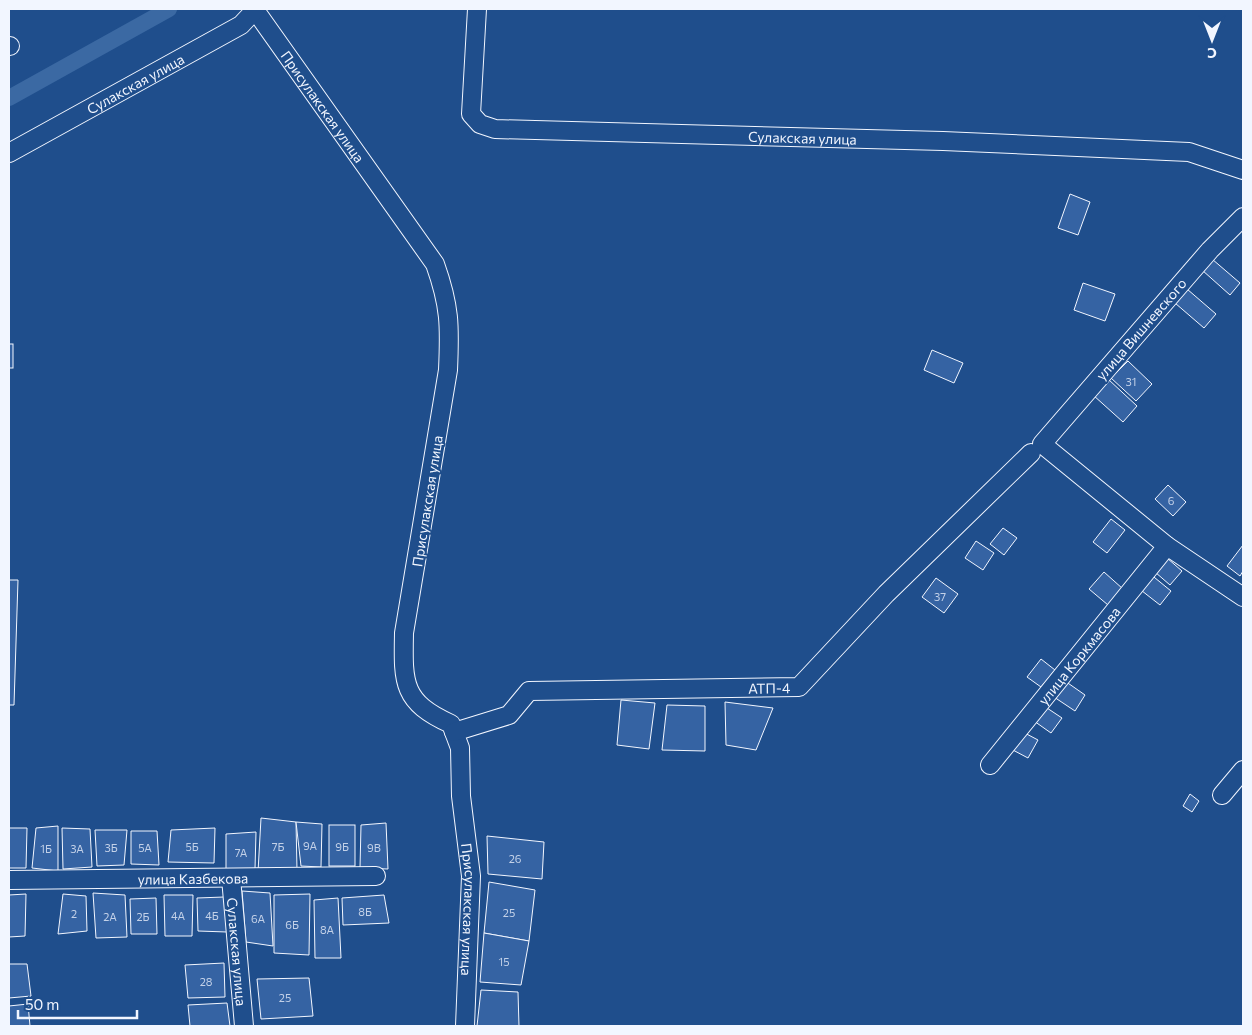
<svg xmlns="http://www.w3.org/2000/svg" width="1252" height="1035" font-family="Commissioner,sans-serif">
<rect width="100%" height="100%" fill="#1f4e8c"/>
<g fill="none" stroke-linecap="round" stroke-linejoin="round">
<polyline stroke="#3b69a3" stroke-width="16" points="9,98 169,9"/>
</g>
<g fill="#3563a3" stroke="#f2f6ff">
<polygon points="1070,194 1090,202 1078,235 1058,228"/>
<polygon points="1212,259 1240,283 1230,295 1202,270"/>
<polygon points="1083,283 1115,294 1105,321 1074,310"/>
<polygon points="1187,289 1216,314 1204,328 1175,303"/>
<rect x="9" y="344" width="4" height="24"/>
<polygon points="932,350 963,363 954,383 924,370"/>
<polygon points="1128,361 1152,384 1136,401 1111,378"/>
<polygon points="1108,379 1137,406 1123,422 1093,395"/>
<polygon points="1168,485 1186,502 1173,516 1155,499"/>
<polygon points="1111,519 1125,530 1107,553 1093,542"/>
<polygon points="1003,528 1017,538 1004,555 990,544"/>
<polygon points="976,541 994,553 983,570 965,558"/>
<polygon points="1243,545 1243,571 1240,576 1227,566"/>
<polygon points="1167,558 1182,571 1170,585 1155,572"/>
<polygon points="1104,572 1123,589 1108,605 1089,589"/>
<polygon points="1149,573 1171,591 1160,605 1137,587"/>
<polygon points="936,578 958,594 944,613 922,597"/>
<polygon points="9,580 18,580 14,705 9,705"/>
<polygon points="1041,659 1055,670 1041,687 1027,677"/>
<polygon points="1065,681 1085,695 1075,711 1054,697"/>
<polygon points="621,700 655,703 649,749 617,745"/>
<polygon points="725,702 773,708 756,750 726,745"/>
<polygon points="667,705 705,706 705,751 662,750"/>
<polygon points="1044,706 1062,718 1051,733 1034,721"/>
<polygon points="1021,731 1038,740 1028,758 1011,749"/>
<polygon points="1190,794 1199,801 1192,812 1183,806"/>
<polygon points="261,818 296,822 297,870 258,872"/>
<polygon points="296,822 322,824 321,867 301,866"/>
<polygon points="386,823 388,869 360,868 361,825"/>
<rect x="329" y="825" width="26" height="41"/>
<polygon points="58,826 58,871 32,868 36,828"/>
<polygon points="9,828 27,828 26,868 9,868"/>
<polygon points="62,828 90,829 92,867 63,869"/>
<polygon points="215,828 214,863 168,862 171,830"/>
<polygon points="95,830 127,830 124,865 97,866"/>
<polygon points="131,831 157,831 159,865 131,864"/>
<polygon points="256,832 255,869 226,869 226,834"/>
<polygon points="487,836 544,842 542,879 488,874"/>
<polygon points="489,882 535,890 529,941 484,933"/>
<polygon points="242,891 270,893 273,946 246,942"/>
<polygon points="93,893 125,895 127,937 96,938"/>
<polygon points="26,894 25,936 9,937 9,895"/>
<polygon points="63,894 86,896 87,931 58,934"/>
<polygon points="310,894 309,955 274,953 274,895"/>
<polygon points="164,895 193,895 192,936 165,936"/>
<polygon points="384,895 389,923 343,925 342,898"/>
<polygon points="224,897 227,932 198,931 197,898"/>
<polygon points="156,898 157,934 131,934 130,899"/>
<polygon points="338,898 341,958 315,958 314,900"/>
<polygon points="484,933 529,941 521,985 480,982"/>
<polygon points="224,963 225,997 188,998 185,965"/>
<polygon points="9,964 27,964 31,996 9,998"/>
<polygon points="309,978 313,1016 261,1019 257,979"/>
<polygon points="481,990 518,992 519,1026 477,1026"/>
<polygon points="227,1003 230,1026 190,1026 188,1005"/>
<polygon points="28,1004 30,1026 9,1026 9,1006"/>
</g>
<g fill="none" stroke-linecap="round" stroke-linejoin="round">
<defs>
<g id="minor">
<path id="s1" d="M477,9L471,114L480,124L495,129L943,141L1189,152L1243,170"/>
<path id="s2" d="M255,10L435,264C450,306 450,326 448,370L404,633C403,683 402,702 451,724L460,748L461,796L471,876L465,1026"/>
<polyline points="9,46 10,46"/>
<path id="s3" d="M9,153L241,25L256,9"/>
<polyline points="1243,217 1210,250 1042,444 1167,546 1243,597"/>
<path id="s4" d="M454,732L509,715L529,691L799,687L886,594L1031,453"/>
<path id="s5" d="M990,765L1167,546"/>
<polyline points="1222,795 1243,770"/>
<path id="s6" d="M231,878L244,1026"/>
<path id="s7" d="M9,880L376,876"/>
</g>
</defs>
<use href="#minor" stroke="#f2f6ff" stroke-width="20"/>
<use href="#minor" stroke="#1f4e8c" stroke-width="18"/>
</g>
<g text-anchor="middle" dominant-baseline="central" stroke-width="4" stroke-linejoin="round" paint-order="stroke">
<g font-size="11" fill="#c3d1e8">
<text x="1131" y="381">31</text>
<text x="1171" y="500">6</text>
<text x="940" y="596">37</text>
<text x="310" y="845">9А</text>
<text x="192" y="846">5Б</text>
<text x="278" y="846">7Б</text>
<text x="342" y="846">9Б</text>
<text x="111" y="847">3Б</text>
<text x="145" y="847">5А</text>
<text x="374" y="847">9В</text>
<text x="46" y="848">1Б</text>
<text x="77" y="848">3А</text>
<text x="241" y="852">7А</text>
<text x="515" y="858">26</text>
<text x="365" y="911">8Б</text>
<text x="509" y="912">25</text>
<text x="74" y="913">2</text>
<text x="178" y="915">4А</text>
<text x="212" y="915">4Б</text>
<text x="110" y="916">2А</text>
<text x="143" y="916">2Б</text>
<text x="258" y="918">6А</text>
<text x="292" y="924">6Б</text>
<text x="327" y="929">8А</text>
<text x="504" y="961">15</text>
<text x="206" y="981">28</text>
<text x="285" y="997">25</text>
</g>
<g font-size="14" fill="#f2f6ff" stroke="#1f4e8c">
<text stroke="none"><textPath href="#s3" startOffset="144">Сулакская улица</textPath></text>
<text stroke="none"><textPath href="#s2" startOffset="118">Присулакская улица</textPath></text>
<text stroke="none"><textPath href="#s1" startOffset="442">Сулакская улица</textPath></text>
<text transform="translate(1141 329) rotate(-49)">улица Вишневского</text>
<text transform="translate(427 501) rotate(-81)">Присулакская улица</text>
<text stroke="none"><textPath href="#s5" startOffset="141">улица Коркмасова</textPath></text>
<text stroke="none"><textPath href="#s4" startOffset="329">АТП-4</textPath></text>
<text stroke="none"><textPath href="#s7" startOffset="184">улица Казбекова</textPath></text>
<text stroke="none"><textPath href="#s2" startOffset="986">Присулакская улица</textPath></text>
<text stroke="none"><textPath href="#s6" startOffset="74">Сулакская улица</textPath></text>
</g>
</g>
<rect width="1252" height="1035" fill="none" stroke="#f2f6ff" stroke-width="20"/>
<g transform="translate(1212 40) rotate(180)" stroke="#1f4e8c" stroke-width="4" paint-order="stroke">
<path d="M0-4L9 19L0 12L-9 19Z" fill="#f2f6ff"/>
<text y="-8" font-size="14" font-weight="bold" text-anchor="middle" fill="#f2f6ff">С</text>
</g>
<path d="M18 1010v8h119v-8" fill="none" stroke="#f2f6ff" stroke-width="2.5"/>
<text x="25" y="1010" font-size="15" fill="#f2f6ff" stroke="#1f4e8c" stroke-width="4" paint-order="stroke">50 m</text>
</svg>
